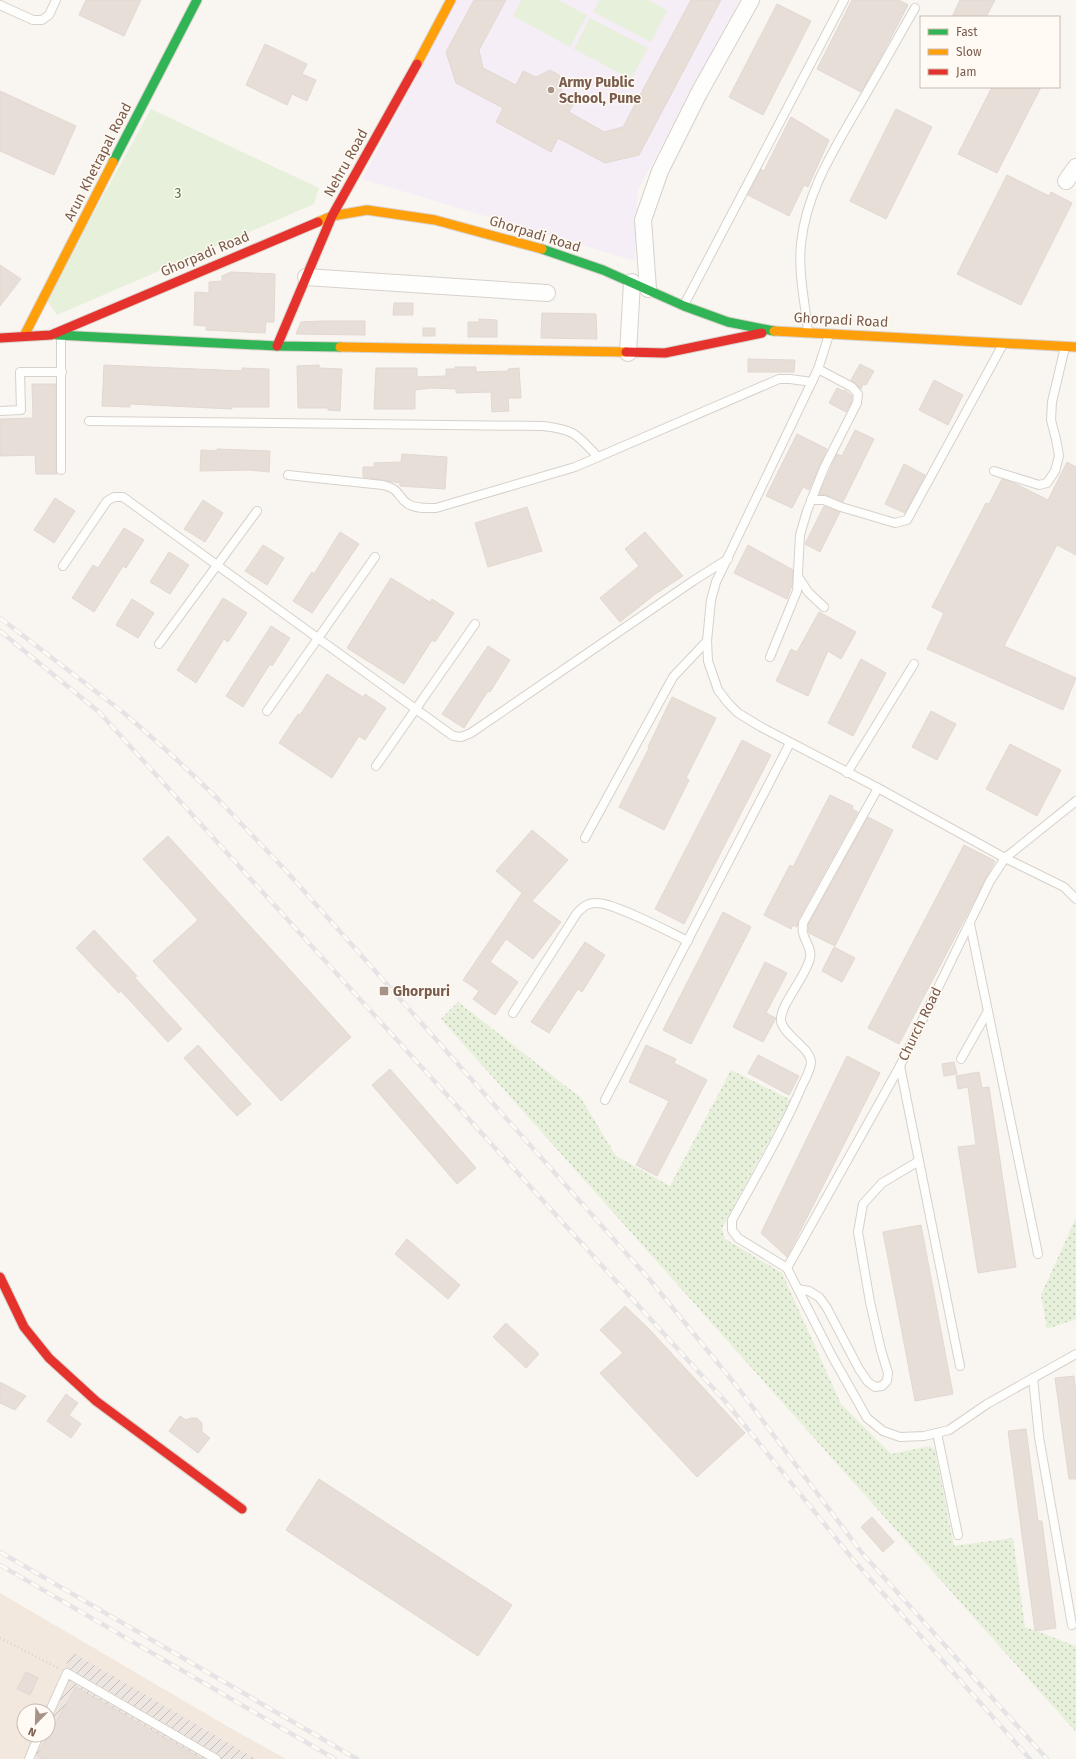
<svg xmlns="http://www.w3.org/2000/svg" width="1076" height="1759" font-family="'Fira Sans',sans-serif">
<defs>
<pattern id="industrial-furrows" width="10" height="10" patternUnits="userSpaceOnUse"><rect width="10" height="10" fill="#ede5e0"/><path d="M-1 1l2-2M0 10L10 0M9 11l2-2" fill="none" stroke="#c5bdb8"/></pattern>
<pattern id="grass-dots" width="8" height="8" patternUnits="userSpaceOnUse"><rect width="8" height="8" fill="#e7f0db"/><path d="M2 2h.1M6 6h.1" fill="none" stroke="#c0c6b4" stroke-width="1.8" stroke-linecap="round"/></pattern>
</defs>
<rect width="100%" height="100%" fill="#f9f5f0"/>
<path fill="#f2e8de" fill-rule="evenodd" d="M0,1593L232,1729L286,1759H0ZM24,1711H48V1735H24Z"/>
<polygon fill="url(#industrial-furrows)" points="72,1652 256,1759 24,1759 35,1735 48,1735 48,1711 45,1711"/>
<polygon fill="#f6eef6" points="457,0 740,0 638,190 635,230 635,261 362,179"/>
<g fill="url(#grass-dots)">
<polygon points="458,1002 581,1098 616,1156 670,1186 731,1070 791,1100 722,1228 725,1239 782,1273 841,1404 891,1454 930,1446 935,1450 954,1546 1013,1538 1025,1627 1076,1646 1076,1732 441,1019"/>
<polygon points="1076,1218 1076,1319 1047,1329 1041,1295"/>
</g>
<g fill="#e7f0db">
<polygon points="521,0 558,0 587,15 570,47 513,16"/>
<polygon points="600,0 648,0 667,10 651,42 593,12"/>
<polygon points="590,18 648,48 631,79 574,49"/>
<polygon points="151,109 319,188 314,204 57,315 46,299"/>
</g>
<g fill="#e6ded7" stroke="#e2d8d2">
<polygon points="86,0 141,0 124,36 79,15"/>
<polygon points="474,0 506,0 479,50 483,68 516,85 523,71 536,77 550,70 559,75 562,83 561,91 576,99 569,112 604,132 623,127 691,0 721,0 639,155 605,163 558,138 551,152 496,122 503,108 456,83 446,52"/>
<polygon points="852,0 899,0 908,5 885,49 861,92 817,69"/>
<polygon points="960,0 995,0 986,17 952,17"/>
<polygon points="777,4 811,21 763,115 729,97"/>
<polygon points="265,44 307,64 302,74 316,80 307,101 292,94 287,105 246,85"/>
<polygon points="992,87 1041,87 997,173 958,154"/>
<polygon points="0,91 76,126 54,175 0,151"/>
<polygon points="896,109 932,127 886,219 850,201"/>
<polygon points="791,117 829,140 808,187 804,185 789,216 748,195 761,169 764,171"/>
<polygon points="1007,175 1049,196 1051,192 1072,203 1021,305 957,274"/>
<polygon points="0,265 21,279 0,306"/>
<polygon points="231,272 275,274 274,322 266,322 265,333 206,330 206,326 194,325 195,292 209,293 209,282 222,281 222,276"/>
<polygon points="394,303 413,303 413,315 393,315"/>
<polygon points="542,313 596,314 597,339 541,338"/>
<polygon points="479,319 497,320 497,337 468,337 468,322 479,322"/>
<polygon points="322,321 365,321 365,335 296,334 301,322"/>
<rect x="423" y="328" width="12" height="8"/>
<polygon points="748,359 795,360 794,372 748,372"/>
<polygon points="860,364 874,371 866,385 863,384 861,389 851,380"/>
<polygon points="104,365 242,371 242,368 269,369 269,407 232,407 232,409 130,404 130,407 102,406"/>
<polygon points="319,365 319,368 342,369 340,411 328,410 328,408 298,408 297,366"/>
<polygon points="455,367 476,367 476,372 508,371 508,369 519,368 521,398 508,398 509,411 492,412 491,392 456,393 456,389 431,388 415,390 415,409 374,409 376,368 417,368 417,377 446,376 446,369 455,369"/>
<polygon points="934,380 963,395 948,425 919,410"/>
<polygon points="32,384 56,384 56,470 57,474 36,474 35,455 0,456 0,419 33,418"/>
<polygon points="837,388 844,391 845,390 852,396 852,401 846,412 829,403"/>
<polygon points="855,430 874,439 843,502 826,495 819,494 837,454 842,456"/>
<polygon points="797,434 827,449 809,490 803,487 792,508 766,496"/>
<polygon points="217,449 270,451 269,472 249,470 200,471 201,450 217,451"/>
<polygon points="402,454 447,457 445,489 400,486 400,483 363,477 363,467 374,467 374,463 401,462"/>
<polygon points="1067,462 1076,467 1076,555 1057,545 1004,646 1076,678 1063,710 927,649 944,613 932,607 986,503 989,504 1002,479 1016,484 1048,500"/>
<polygon points="904,464 925,475 905,513 885,504"/>
<polygon points="55,498 75,511 54,543 34,530"/>
<polygon points="203,500 223,513 205,542 184,529"/>
<polygon points="824,506 840,512 820,552 805,544"/>
<polygon points="527,507 542,551 488,567 475,523"/>
<polygon points="124,528 144,540 126,568 123,566 94,612 72,598 93,565 98,568"/>
<polygon points="340,532 359,544 312,613 293,601 312,572 314,574"/>
<polygon points="645,532 683,576 654,595 620,622 600,598 639,566 625,549"/>
<polygon points="263,545 284,558 267,585 245,571"/>
<polygon points="748,545 793,570 792,585 787,599 734,573"/>
<polygon points="169,552 189,565 170,594 150,582"/>
<polygon points="391,578 430,602 432,599 454,613 435,642 432,640 404,684 347,648"/>
<polygon points="223,598 247,613 228,642 224,639 196,683 177,670"/>
<polygon points="132,599 154,613 138,638 116,625"/>
<polygon points="819,612 856,632 841,659 828,651 808,696 776,681 791,649 797,652"/>
<polygon points="271,626 290,638 272,666 270,664 243,707 226,696"/>
<polygon points="488,646 510,660 490,692 488,691 464,728 442,714"/>
<polygon points="861,659 886,673 853,736 828,723"/>
<polygon points="327,674 363,697 365,694 386,708 365,740 359,736 332,778 279,743 298,714 300,715"/>
<polygon points="672,697 716,718 686,778 689,780 664,830 619,807 649,748 648,747"/>
<polygon points="931,711 956,724 937,760 912,747"/>
<polygon points="742,740 771,755 684,924 655,909"/>
<polygon points="1010,744 1061,770 1037,816 986,789"/>
<polygon points="830,795 853,806 852,809 858,812 798,920 797,927 793,925 791,929 764,915 790,865 793,867"/>
<polygon points="868,817 893,830 835,946 809,933 808,925"/>
<polygon points="532,830 568,860 532,901 561,922 533,959 506,939 490,962 518,982 495,1015 473,999 479,991 463,980 522,893 496,871"/>
<polygon points="168,836 351,1037 281,1101 153,961 198,920 143,859"/>
<polygon points="964,845 995,861 899,1044 868,1028"/>
<polygon points="723,912 751,927 691,1044 663,1030"/>
<polygon points="94,930 137,976 135,978 182,1029 168,1042 121,991 119,993 76,948"/>
<polygon points="585,942 605,955 582,992 578,989 549,1033 531,1022"/>
<polygon points="834,947 855,958 842,982 822,971"/>
<polygon points="765,962 787,973 766,1013 776,1018 763,1042 733,1027"/>
<polygon points="198,1045 251,1104 237,1116 184,1058"/>
<polygon points="646,1045 676,1059 674,1063 707,1080 657,1176 636,1165 669,1101 629,1082"/>
<polygon points="758,1055 799,1076 789,1095 748,1073"/>
<polygon points="847,1056 880,1073 787,1257 761,1233"/>
<polygon points="954,1062 957,1074 944,1076 942,1064"/>
<polygon points="390,1069 476,1168 457,1184 372,1085"/>
<polygon points="979,1072 982,1088 989,1087 1016,1267 978,1273 958,1147 976,1145 968,1087 958,1089 956,1076"/>
<polygon points="921,1225 953,1394 915,1401 883,1232"/>
<polygon points="407,1239 460,1285 448,1299 395,1254"/>
<polygon points="625,1306 649,1329 745,1433 697,1477 600,1373 623,1353 600,1330"/>
<polygon points="506,1323 539,1354 526,1368 493,1337"/>
<polygon points="1074,1376 1076,1393 1076,1479 1069,1479 1055,1378"/>
<polygon points="0,1382 26,1396 15,1410 0,1403"/>
<polygon points="66,1394 78,1403 69,1415 81,1424 71,1438 47,1421"/>
<polygon points="180,1416 186,1420 191,1418 197,1418 202,1423 202,1432 210,1438 198,1453 169,1431"/>
<polygon points="1026,1429 1038,1521 1042,1521 1056,1628 1035,1631 1008,1431"/>
<polygon points="319,1479 512,1605 478,1656 286,1530"/>
<polygon points="872,1517 894,1542 883,1552 861,1527"/>
<polygon points="26,1672 38,1678 30,1695 17,1689"/>
<polygon points="76,1687 202,1759 43,1759 37,1755"/>
</g>
<g fill="none" stroke-linecap="round" stroke-linejoin="round">
<defs>
<g id="lane">
<polyline points="0,5 33,20 42,20 49,15 56,0"/>
<polyline points="684,305 844,0"/>
<path d="M808,331C805,303 798,272 801,244C806,194 832,153 856,111C876,77 895,43 915,8"/>
<polyline points="829,335 818,369 716,582 711,600 707,641 708,661 718,690 728,703 738,713 761,727 878,788 1005,858 1064,887 1076,899"/>
<polyline points="61,336 61,470"/>
<polyline points="0,411 21,410 20,372 62,372"/>
<path d="M89,421L543,426C576,430 576,434 598,457"/>
<polyline points="994,471 1039,485 1047,483 1055,471 1059,456 1056,439 1051,420 1052,402 1065,347"/>
<path d="M288,475L383,485C402,490 396,496 408,504C416,509 427,508 436,508L575,467L779,379H790L812,382"/>
<polyline points="811,500 824,500 841,507 895,523 907,520 1002,346"/>
<polyline points="63,566 107,501 114,497 123,497 453,736 461,737 471,733 693,581 728,559"/>
<polyline points="799,578 808,592 824,607"/>
<polyline points="159,644 257,511"/>
<polyline points="770,657 797,591 800,535 807,511 824,468 857,403 858,394 852,387 818,369"/>
<polyline points="267,711 375,557"/>
<polyline points="376,766 475,624"/>
<polyline points="847,773 914,664"/>
<path d="M878,788L803,923C803,926 802,930 803,933C805,942 812,948 810,958C806,977 779,1006 781,1021C784,1036 810,1047 811,1062C811,1070 804,1081 801,1088C782,1133 756,1176 732,1220V1230L738,1238L787,1268L832,1356L867,1418L883,1431L900,1437L924,1436L949,1430L987,1404L1076,1354"/>
<polyline points="585,838 673,677 707,641"/>
<polyline points="970,924 1038,1254"/>
<path d="M513,1013L577,913C583,907 587,903 596,903C613,902 669,932 688,941"/>
<polyline points="961,1059 988,1011"/>
<polyline points="900,1066 960,1366"/>
<polyline points="605,1100 790,743"/>
<polyline points="787,1268 900,1066 990,881 1005,858 1076,801"/>
<polyline points="798,1289 809,1291 819,1297 827,1308 859,1369 868,1382 875,1387 882,1386 887,1381 888,1373 881,1350 870,1302 858,1232 863,1204 882,1183 919,1161"/>
<polyline points="1033,1378 1039,1437 1072,1625"/>
<polyline points="937,1433 958,1535"/>
<polyline points="48,1715 67,1673 216,1759"/>
<polyline points="29,1759 39,1735"/>
</g>
<g id="street">
<polyline points="1066,181 1076,167"/>
<polyline points="306,277 547,293"/>
<polyline points="648,289 643,220 660,171 699,93 751,0"/>
<polyline points="628,353 632,282"/>
</g>
<g id="fast">
<polyline points="113,162 197,0"/>
<polyline points="542,249 603,270 684,306 728,322 774,331"/>
<polyline points="57,335 277,346 340,347"/>
</g>
<g id="slow">
<polyline points="417,64 451,0"/>
<polyline points="318,222 332,216 367,210 435,220 542,249"/>
<polyline points="774,331 1076,347"/>
<polyline points="24,336 113,162"/>
<polyline points="340,347 626,352"/>
</g>
<g id="jam">
<polyline points="0,338 51,335 318,222"/>
<polyline points="277,346 332,216 417,64"/>
<polyline points="626,352 665,353 762,333"/>
<polyline points="0,1277 24,1327 49,1358 96,1401 242,1509"/>
</g>
</defs>
<use href="#lane" stroke="#d7d1cb" stroke-width="10"/>
<use href="#street" stroke="#d7d1cb" stroke-width="18"/>
<use href="#fast" stroke="#d9d2cb" stroke-width="11"/>
<use href="#slow" stroke="#d9d2cb" stroke-width="11"/>
<use href="#jam" stroke="#d9d2cb" stroke-width="11"/>
<polyline stroke="#dcd5d0" stroke-width="2.5" stroke-dasharray="1 3" stroke-linecap="butt" points="0,1638 58,1668"/>
<use href="#lane" stroke="#fefefd" stroke-width="8"/>
<use href="#street" stroke="#fefefd" stroke-width="16"/>
<use href="#fast" stroke="#30b455" stroke-width="9"/>
<use href="#slow" stroke="#ff9f0a" stroke-width="9"/>
<use href="#jam" stroke="#e5322d" stroke-width="9"/>
<defs>
<g id="rail">
<polyline points="0,618 124,713 174,757 217,798 288,873 650,1280 739,1389 862,1553 1047,1759"/>
<polyline points="0,631 99,712 725,1401 856,1563 1030,1759"/>
<polyline points="0,1552 357,1759"/>
<polyline points="0,1565 335,1759"/>
</g>
</defs>
<use href="#rail" stroke="#e6e3e7" stroke-width="4.5"/>
<use href="#rail" stroke="#fffaf3" stroke-width="3" stroke-dasharray="9" stroke-linecap="butt"/>
</g>
<g fill="#a69286" stroke="#fffaf3" stroke-width="1.5">
<circle cx="551" cy="90" r="4"/>
<rect x="379" y="986" width="10" height="10" rx="2"/>
</g>
<g text-anchor="middle" dominant-baseline="central" stroke-width="3" stroke-linejoin="round" paint-order="stroke">
<g font-size="14" font-weight="bold" fill="#7a5c4d" stroke="#fffaf3" text-anchor="start">
<text x="559" y="82">Army Public<tspan x="559" dy="16">School, Pune</tspan></text>
<text x="393" y="991">Ghorpuri</text>
</g>
<g font-size="14" fill="#7a5c4d" stroke="#fffaf3">
<text transform="translate(98 162) rotate(-63)">Arun Khetrapal Road</text>
<text transform="translate(346 163) rotate(-61)">Nehru Road</text>
<text transform="translate(535 234) rotate(17)">Ghorpadi Road</text>
<text transform="translate(205 254) rotate(-23)">Ghorpadi Road</text>
<text transform="translate(841 320) rotate(3)">Ghorpadi Road</text>
<text transform="translate(920 1024) rotate(-64)">Church Road</text>
</g>
<g font-size="14" fill="#537a41" stroke="#fffaf3">
<text x="178" y="193">3</text>
</g>
</g>
<rect x="920" y="16" width="140" height="72" fill="#fffaf3" stroke="#cabbb1"/>
<rect x="928" y="29" width="20" height="6" fill="#30b455" stroke="#cabbb1"/>
<text x="956" y="36" font-size="12" fill="#7a5c4d">Fast</text>
<rect x="928" y="49" width="20" height="6" fill="#ff9f0a" stroke="#cabbb1"/>
<text x="956" y="56" font-size="12" fill="#7a5c4d">Slow</text>
<rect x="928" y="69" width="20" height="6" fill="#e5322d" stroke="#cabbb1"/>
<text x="956" y="76" font-size="12" fill="#7a5c4d">Jam</text>
<g transform="translate(36 1723) rotate(203)"><circle r="19" fill="#fffaf3" stroke="#cabbb1"/>
<path d="M0-3L7 15L0 10L-7 15Z" fill="#a69286"/>
<text y="-6" font-size="11" font-weight="bold" text-anchor="middle" fill="#7a5c4d">N</text>
</g>
</svg>
